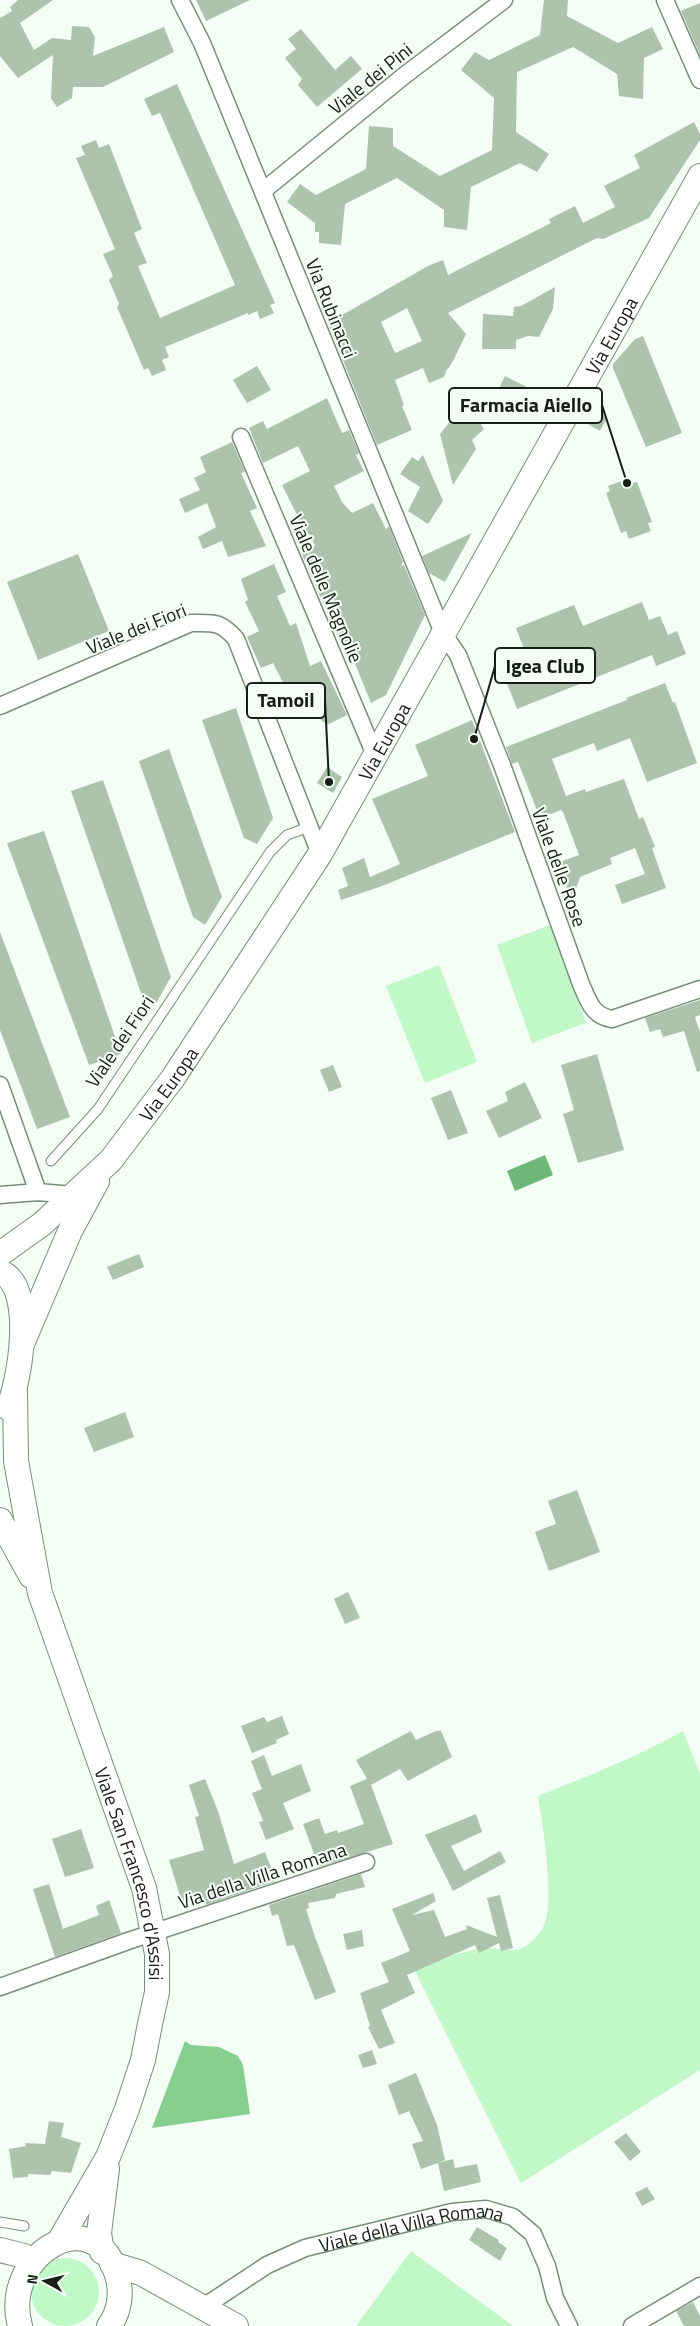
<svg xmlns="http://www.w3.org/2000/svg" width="700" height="2326" font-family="'Titillium Web',sans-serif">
<rect width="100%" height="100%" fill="#f5fef6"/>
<g fill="#c2f8c7">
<polygon points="550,925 586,1023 532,1043 497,945"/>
<polygon points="439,965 477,1062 425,1083 386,986"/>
<path d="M683,1731L700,1774V2070L521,2183L414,1969C437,1961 460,1951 484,1948C495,1947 512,1953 522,1948C532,1943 541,1933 545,1923C554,1895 543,1826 538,1796C588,1776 637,1757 683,1731Z"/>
<polygon points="411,2251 513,2326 356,2326"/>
<circle cx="65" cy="2292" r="34"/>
</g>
<polygon fill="#86cf8e" points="185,2041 191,2045 219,2047 238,2056 243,2065 250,2114 152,2128"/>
<polygon fill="#6fb778" points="545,1155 553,1175 515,1191 507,1171"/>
<g fill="#adc3ae" fill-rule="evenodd">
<polygon points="18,0 53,0 20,23 34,50 52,38 71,40 72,26 89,27 95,37 93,56 164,27 174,52 103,87 73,87 72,98 57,107 51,98 53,55 18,78 0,56 0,18 12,11 10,7"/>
<polygon points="196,0 250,0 206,21"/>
<polygon points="544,0 568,0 567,16 618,43 652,27 663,49 644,58 643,99 619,96 617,74 573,47 517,72 516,132 549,154 537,172 520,163 471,187 467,230 444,227 444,210 397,178 345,204 341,245 319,243 319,232 315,232 315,223 287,202 300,184 316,195 366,169 369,126 393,128 393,146 440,176 492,150 494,98 461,70 475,52 489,60 540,35"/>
<polygon points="700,3 700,55 681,11"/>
<polygon points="301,29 335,70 351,56 362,69 317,107 298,85 302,79 285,58 296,49 288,39"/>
<polygon points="177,84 275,303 270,305 274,313 260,319 257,311 248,315 248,313 165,347 169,357 162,360 166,370 152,376 148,368 144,370 117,307 119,304 109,280 113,276 103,254 115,249 76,158 85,155 81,146 96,140 99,148 109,144 142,229 134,233 147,263 138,266 160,318 235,285 160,113 152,116 144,99"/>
<path d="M694,122L700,134V140L649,218L603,239L597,238L448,313L466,334L453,361L448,369H447L444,377L429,383L423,368L395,380L404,405L402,406L412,430L377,445L328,323L428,266L443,260L448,275L551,223L549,219L575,206L583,223L615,207L604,186L640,168L634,155ZM407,308L422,341L395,353L381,322Z"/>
<polygon points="555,287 553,309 539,337 528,336 516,340 516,349 482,349 483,314 513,316 514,307 521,306"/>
<polygon points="643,336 682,433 646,447 613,368 613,364 635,339"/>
<polygon points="257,366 271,390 247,403 233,380"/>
<polygon points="505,376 552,400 543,417 497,393"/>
<polygon points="327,398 342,433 349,430 359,453 356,455 364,471 334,486 342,502 352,513 373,503 386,529 389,526 403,562 401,566 404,565 425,615 386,695 371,703 347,644 342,646 301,552 315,546 310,534 307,535 282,485 310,471 298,446 263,463 249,428 263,421 267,429"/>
<polygon points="601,402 607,418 600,431 588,424"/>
<polygon points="471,408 484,429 472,440 476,449 453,485 440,434 452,419"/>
<polygon points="232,442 245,472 241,473 257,508 250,511 266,546 228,557 222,541 203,549 198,537 216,527 207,503 185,513 179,499 200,490 194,478 206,472 200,457"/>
<polygon points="423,455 443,501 428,524 408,511 420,487 400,474 412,457 418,461"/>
<polygon points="630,478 632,483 637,482 652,522 648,523 651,531 629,539 626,531 621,533 606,493 610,491 608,486"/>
<polygon points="472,533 445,582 429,573 422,556"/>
<polygon points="78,554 109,631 38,660 7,582"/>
<polygon points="274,564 286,592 277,596 290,626 296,623 310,666 321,661 347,715 327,725 313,713 304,699 294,704 273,663 261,668 247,637 259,631 245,602 248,600 241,579"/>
<polygon points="642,602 649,620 660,616 668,635 677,631 686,654 656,666 652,655 517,709 498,660 524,649 516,628 574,605 583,626"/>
<polygon points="665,683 673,703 675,702 697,763 647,782 630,738 597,751 594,743 552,759 566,796 585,789 586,792 624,779 639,819 643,817 655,847 652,848 666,888 622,904 615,885 645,874 635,848 610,858 612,864 580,877 572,900 557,863 579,855 563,812 561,810 540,818 518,762 512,764 506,747 627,700 626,698"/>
<polygon points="236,708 273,818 257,844 244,838 202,720"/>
<polygon points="472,720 515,832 382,886 341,900 338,890 348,886 342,868 364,858 370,877 400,864 372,799 428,776 415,745"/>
<polygon points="169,749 222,897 205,925 193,917 139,761"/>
<polygon points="327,767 342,777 333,793 317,783"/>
<polygon points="103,780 171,977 155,1005 142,996 71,791"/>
<polygon points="44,831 121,1054 89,1065 7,843"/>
<polygon points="0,932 70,1117 37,1129 0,1030"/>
<polygon points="700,1000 700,1015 695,1017 700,1032 700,1071 697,1072 684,1031 663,1037 660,1029 650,1032 645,1018"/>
<polygon points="597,1054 624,1150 578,1163 563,1114 574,1110 561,1065"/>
<polygon points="333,1065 342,1087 329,1092 320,1070"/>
<polygon points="525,1082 542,1118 499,1138 486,1111 508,1101 505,1092"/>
<polygon points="451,1090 468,1133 448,1140 431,1098"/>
<polygon points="139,1254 144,1267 113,1280 107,1267"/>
<polygon points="125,1412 134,1437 94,1452 84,1428"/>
<polygon points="577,1490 600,1552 549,1571 535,1532 556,1524 548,1501"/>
<polygon points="348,1592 360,1618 345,1624 334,1599"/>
<polygon points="282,1716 289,1734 276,1740 277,1743 252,1753 241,1726 264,1717 267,1722"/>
<polygon points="411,1731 416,1740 436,1731 441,1731 452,1757 408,1781 400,1769 371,1785 393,1844 319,1867 303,1824 319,1818 325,1834 337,1830 338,1833 364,1824 350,1786 367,1779 356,1760"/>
<polygon points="264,1755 272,1776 301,1764 311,1791 283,1803 294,1829 266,1840 259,1822 263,1821 252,1793 262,1789 251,1761"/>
<polygon points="205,1779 218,1811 234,1864 265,1852 276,1881 206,1905 204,1897 182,1903 169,1860 204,1850 195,1817 199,1816 189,1785"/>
<polygon points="476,1814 482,1832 451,1846 464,1871 500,1851 506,1862 453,1891 425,1835"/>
<polygon points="81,1829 94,1868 65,1877 52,1839"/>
<polygon points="361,1874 365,1887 336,1894 335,1898 308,1903 309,1908 306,1909 315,1937 336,1992 315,2000 294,1945 287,1946 278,1914 272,1916 269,1905"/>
<polygon points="49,1884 63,1929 99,1915 96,1906 109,1900 121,1933 55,1957 33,1889"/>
<polygon points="433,1893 436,1901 412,1915 434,1910 445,1937 467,1929 466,1925 497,1937 487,1898 500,1895 513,1948 501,1951 499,1943 479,1953 475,1945 407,1975 415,1993 381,2010 395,2043 379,2049 368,2027 370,2026 360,1993 389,1982 381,1963 410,1951 392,1909"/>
<polygon points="362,1930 364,1946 347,1950 343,1934"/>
<polygon points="372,2050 377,2064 363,2068 358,2055"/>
<polygon points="416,2073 437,2125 445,2160 438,2163 453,2159 455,2168 477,2164 481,2182 444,2191 438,2163 421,2169 412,2144 423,2141 409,2111 399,2115 388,2085"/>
<polygon points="49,2121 64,2123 61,2137 81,2143 71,2173 52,2171 50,2175 28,2174 28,2177 13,2178 9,2149 26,2146 25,2143 45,2144"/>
<polygon points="626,2133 641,2152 630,2161 614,2142"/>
<polygon points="647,2187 655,2199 642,2206 635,2193"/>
<polygon points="477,2227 499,2240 498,2242 507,2248 500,2261 469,2240"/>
<polygon points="693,2302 700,2316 700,2326 684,2326 676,2311"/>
</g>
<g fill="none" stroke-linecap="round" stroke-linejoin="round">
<defs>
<g id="lane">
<polyline points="51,1161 98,1109 270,852 287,835 309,827"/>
<polyline points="0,2222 24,2226"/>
</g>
<g id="street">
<path d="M180,0L202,43L443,633L458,655L502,765L581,984C588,1000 592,1016 612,1019L700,989"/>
<polyline points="665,0 700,80"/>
<polyline points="263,191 405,75 504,0"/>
<polyline points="241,437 375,755"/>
<path d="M0,706L191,623C214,623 220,621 236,639L320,854"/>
<polyline points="0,1085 38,1192"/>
<polyline points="0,1195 38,1192 73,1195"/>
<polyline points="0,1987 128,1941 366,1862"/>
<path id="s1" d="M202,2308L267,2265L305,2248L452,2212L486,2209L513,2217L533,2234L547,2266L555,2298L569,2326"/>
<polyline points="632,2326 700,2286"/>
</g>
<g id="secondary">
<path id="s2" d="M0,1254L42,1224L111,1160L173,1078L320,854L700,176"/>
<path d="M0,1272C36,1285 20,1382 8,1408"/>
<polyline points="22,1344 70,1231 97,1181"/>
<path id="s3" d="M15,1393L16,1461L40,1593L144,1888L157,1954V1992L150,2024L143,2060L127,2109L108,2157L61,2238"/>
<polyline points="0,1520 31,1576"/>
<polyline points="0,2250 24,2256"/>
<polyline points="102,2252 99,2233 107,2169"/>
<polyline points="112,2264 141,2273 236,2326"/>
<path d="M20,2326C0,2253 98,2197 118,2279C122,2295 119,2313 109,2326"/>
</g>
</defs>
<use href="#lane" stroke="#788d7a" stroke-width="11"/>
<use href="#street" stroke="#788d7a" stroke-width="19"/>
<use href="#secondary" stroke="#788d7a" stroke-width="26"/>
<use href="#lane" stroke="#fff" stroke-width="9"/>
<use href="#street" stroke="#fff" stroke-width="16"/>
<use href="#secondary" stroke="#fff" stroke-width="24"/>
</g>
<g text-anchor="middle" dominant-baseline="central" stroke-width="4" stroke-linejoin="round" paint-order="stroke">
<g font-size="19" fill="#161e17" stroke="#f5fef6">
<text transform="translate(370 78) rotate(-39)">Viale dei Pini</text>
<text transform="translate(332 308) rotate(68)">Via Rubinacci</text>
<text stroke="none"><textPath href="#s2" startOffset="1111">Via Europa</textPath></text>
<text transform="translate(327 588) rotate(67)">Viale delle Magnolie</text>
<text transform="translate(136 628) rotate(-22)">Viale dei Fiori</text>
<text stroke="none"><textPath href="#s2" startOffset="646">Via Europa</textPath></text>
<text transform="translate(560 867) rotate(70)">Viale delle Rose</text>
<text transform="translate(119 1041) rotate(-56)">Viale dei Fiori</text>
<text stroke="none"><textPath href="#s2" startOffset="241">Via Europa</textPath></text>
<text stroke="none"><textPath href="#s3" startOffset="498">Viale San Francesco d'Assisi</textPath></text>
<text transform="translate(262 1875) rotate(-18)">Via della Villa Romana</text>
<text stroke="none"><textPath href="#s1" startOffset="229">Viale della Villa Romana</textPath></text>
</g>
</g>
<path fill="none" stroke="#161e17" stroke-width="2" d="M627 483L602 405M474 739L495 666M329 782L325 700"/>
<g fill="#161e17" stroke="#f5fef6" stroke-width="2">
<circle cx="627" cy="483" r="5"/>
<circle cx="474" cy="739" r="5"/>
<circle cx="329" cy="782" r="5"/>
</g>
<g fill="#f5fef6" stroke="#161e17" stroke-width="2">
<rect x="449" y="388" width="153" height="35" rx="5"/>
<rect x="495" y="648" width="100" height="35" rx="5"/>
<rect x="247" y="683" width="78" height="35" rx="5"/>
</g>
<g font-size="20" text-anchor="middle" font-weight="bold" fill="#161e17">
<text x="526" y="412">Farmacia Aiello</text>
<text x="545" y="673">Igea Club</text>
<text x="286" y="707">Tamoil</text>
</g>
<g transform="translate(45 2281) rotate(278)" stroke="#f5fef6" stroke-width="4" paint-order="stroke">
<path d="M0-4L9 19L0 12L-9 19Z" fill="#161e17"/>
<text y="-8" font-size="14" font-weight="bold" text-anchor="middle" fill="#161e17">N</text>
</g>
</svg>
